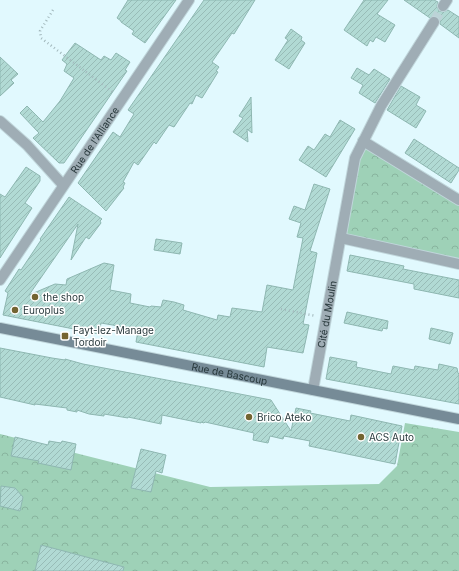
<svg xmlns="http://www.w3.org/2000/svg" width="459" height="571" font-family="Inter,sans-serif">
<defs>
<pattern id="park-crowns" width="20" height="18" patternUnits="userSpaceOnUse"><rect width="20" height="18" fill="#9ed1b7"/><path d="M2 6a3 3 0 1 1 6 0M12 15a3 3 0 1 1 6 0" fill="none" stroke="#88b49e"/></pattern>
<pattern id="building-hatch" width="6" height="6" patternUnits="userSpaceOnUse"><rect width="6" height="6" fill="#b1dad4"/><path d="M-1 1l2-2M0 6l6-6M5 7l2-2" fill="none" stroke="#98bcb7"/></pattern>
</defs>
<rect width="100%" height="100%" fill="#e1f9fe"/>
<g fill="url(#park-crowns)">
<polygon points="363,141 459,200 459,264 341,238"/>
<polygon points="405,423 459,432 459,571 0,571 0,434 210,487 379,484 397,466"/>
</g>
<g fill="url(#building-hatch)" stroke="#8eb7b1">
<polygon points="128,0 176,0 145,43 132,34 134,31 121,22 121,21 117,18"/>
<polygon points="204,0 255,0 234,34 232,33 212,62 219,67 216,71 218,72 202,98 196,95 192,104 190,103 174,127 169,125 156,144 154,142 138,165 134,162 123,182 125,183 123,187 124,188 106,211 78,183 113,132 120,137 134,114 128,110"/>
<polygon points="364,0 388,0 377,14 395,25 385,42 376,37 373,42 370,40 367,46 344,30"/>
<polygon points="404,0 434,0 438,2 437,6 439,11 443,12 448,10 459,17 459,38 440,24 440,19 438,17 434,16 430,18"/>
<polygon points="291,29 302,37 301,40 305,43 289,69 275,60 288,40 285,38"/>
<polygon points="75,43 101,60 104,56 111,60 116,53 130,62 125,70 127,71 64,163 59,163 33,138 39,133 20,113 27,106 43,122 60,101 74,78 64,71 67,64 62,60"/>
<polygon points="0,57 18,74 11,80 14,83 0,96"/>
<polygon points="357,68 369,75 374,69 390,79 375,103 359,93 363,85 351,78"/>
<polygon points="401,86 420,97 416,105 426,111 416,128 387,110"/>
<polygon points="251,97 252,133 247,129 248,142 233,132 243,118 239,116"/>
<polygon points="340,120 355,129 326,177 299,160 308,146 314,150 325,134 330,137"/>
<polygon points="414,139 459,168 459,170 451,183 405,153"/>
<polygon points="26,167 40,176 40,181 25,203 32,208 0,258 0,194 5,197"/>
<polygon points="314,184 330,189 310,251 317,253 303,324 309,325 303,353 267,347 264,367 136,342 138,331 124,327 101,323 99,334 3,315 8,293 5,291 19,269 21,270 41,240 40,239 69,197 102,219 100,221 101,223 89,239 86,237 71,260 78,224 29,295 55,284 66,285 67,279 104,263 114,265 110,290 131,294 130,303 150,307 151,306 161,307 163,300 174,302 184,305 183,310 217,320 218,315 230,317 232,308 262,312 267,285 293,290 303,238 297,237 301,223 289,219 294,206 305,210"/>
<polygon points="156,239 182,243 180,254 154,250"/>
<polygon points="350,255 404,266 403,269 459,280 459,298 414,289 414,284 347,271"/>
<polygon points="347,312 388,321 387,329 383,328 382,331 344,323"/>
<polygon points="431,328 453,333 450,344 429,339"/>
<polygon points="0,348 52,358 65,360 65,359 83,364 271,400 291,431 296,408 311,411 310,413 350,421 351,415 402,426 395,464 309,446 310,441 284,436 283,439 270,436 268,443 253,440 254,433 205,422 204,423 201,422 201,423 162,415 161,424 128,417 128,418 104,414 104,416 89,414 77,410 77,412 67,410 67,408 35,404 35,405 0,397"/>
<polygon points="330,357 357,362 356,367 391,374 393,366 414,370 415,366 438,370 439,364 457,368 458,373 459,374 459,404 326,379"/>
<polygon points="15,437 48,445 49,441 61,443 62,441 76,444 71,470 38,463 39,461 11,456"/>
<polygon points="141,449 166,455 162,473 156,471 151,492 131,488"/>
<polygon points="1,486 15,488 23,497 20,511 0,506"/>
<polygon points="41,545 124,567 123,571 35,571"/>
</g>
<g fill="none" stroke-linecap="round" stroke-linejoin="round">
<polyline stroke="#bcd3d7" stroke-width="10" stroke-dasharray="10 5" stroke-linecap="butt" points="434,22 443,6"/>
<defs>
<g id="minor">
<polyline points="443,6 447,0"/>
<polyline points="0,121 27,145 63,185"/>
<polyline points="363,141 459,200"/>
<polyline points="341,238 459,264"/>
<path id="s1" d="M0,280L189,0"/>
<path id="s2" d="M313,390L355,158L381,106L434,22"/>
</g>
<g id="secondary">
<path id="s3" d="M0,328L459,419"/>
</g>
</defs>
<use href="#minor" stroke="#c0d6db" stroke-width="12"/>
<use href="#secondary" stroke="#c0d6db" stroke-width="12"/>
<g stroke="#a2b8bc" stroke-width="2.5" stroke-dasharray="1 3" stroke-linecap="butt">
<polyline points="53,10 40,31 41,38 114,93"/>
<polyline points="281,309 316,316"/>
</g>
<use href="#minor" stroke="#9fadb5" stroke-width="10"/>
<use href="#secondary" stroke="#768b97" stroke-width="10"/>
</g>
<g fill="#736431" stroke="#fff" stroke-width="1.5">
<circle cx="35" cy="297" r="4"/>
<circle cx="15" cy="310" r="4"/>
<rect x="61" y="332" width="8" height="8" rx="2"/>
<circle cx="249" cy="417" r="4"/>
<circle cx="361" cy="437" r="4"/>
</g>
<g text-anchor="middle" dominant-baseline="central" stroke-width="3" stroke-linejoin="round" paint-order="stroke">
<g font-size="10" fill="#28393c" stroke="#fff">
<text stroke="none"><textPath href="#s1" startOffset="169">Rue de l'Alliance</textPath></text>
<text stroke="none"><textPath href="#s2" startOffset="77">Cité du Moulin</textPath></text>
<text stroke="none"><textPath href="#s3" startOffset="234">Rue de Bascoup</textPath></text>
</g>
<g font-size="10" fill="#28393c" stroke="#fff" text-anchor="start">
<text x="43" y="297">the shop</text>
<text x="23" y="310">Europlus</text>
<text x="73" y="330">Fayt-lez-Manage<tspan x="73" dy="12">Tordoir</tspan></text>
<text x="257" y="417">Brico Ateko</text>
<text x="369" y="437">ACS Auto</text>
</g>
</g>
</svg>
